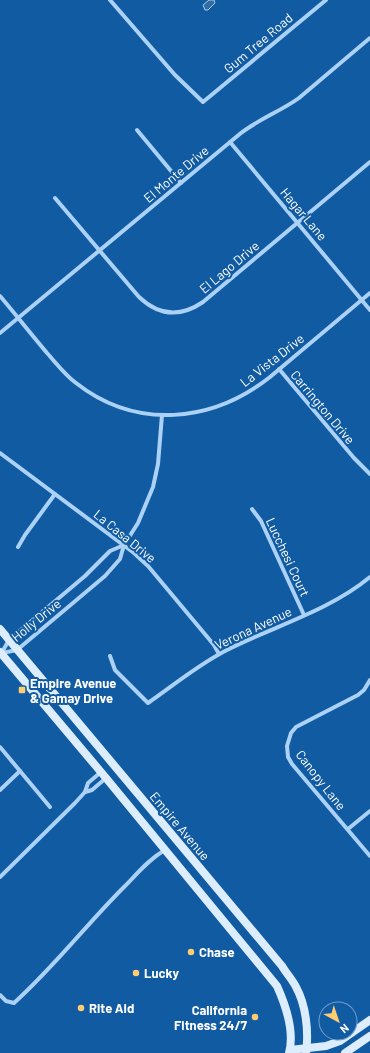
<svg xmlns="http://www.w3.org/2000/svg" width="370" height="1053" font-family="Barlow,sans-serif">
<rect width="100%" height="100%" fill="#115ba3"/>
<polygon fill="#386ca0" stroke="#9dcef9" points="209,0 214,0 215,3 208,10 205,10 203,5"/>
<g fill="none" stroke-linecap="round" stroke-linejoin="round">
<g stroke="#abd2f6" stroke-width="4">
<polyline points="110,0 175,75 203,102 326,0"/>
<polyline points="137,130 181,183"/>
<polyline points="230,142 370,310"/>
<path d="M55,198L139,297C159,316 181,317 203,302L370,162"/>
<path d="M0,296C16,315 31,334 47,353C56,363 65,375 76,383C136,430 212,423 270,377L370,293"/>
<path d="M0,333L241,133C259,119 281,111 299,98L370,38"/>
<polyline points="279,369 354,458 370,474"/>
<polyline points="0,453 134,553 148,566 214,645 219,654"/>
<polyline points="252,509 261,521 304,615"/>
<polyline points="18,547 25,535 55,494"/>
<polyline points="2,653 17,650 105,576 120,559 124,545 138,523 153,487 158,464 162,415"/>
<polyline points="1,654 9,640 85,576 110,551 124,545"/>
<path d="M110,656L115,670L148,703C174,685 199,664 227,650C274,626 329,611 370,577"/>
<polyline points="370,680 364,690 358,695 296,727 291,733 287,746 288,757 292,764 370,856"/>
<polyline points="0,747 50,807"/>
<polyline points="0,790 20,771"/>
<polyline points="85,792 92,790 106,778"/>
<polyline points="348,829 370,811"/>
<polyline points="0,877 75,803 85,792 88,783 101,772"/>
<path d="M0,995L6,1001L14,1003C54,967 86,925 124,887C137,874 149,859 165,850"/>
</g>
<g stroke="#dcedfe" stroke-width="8">
<path d="M0,629L282,966C286,973 292,979 296,987C306,1005 309,1032 306,1053"/>
<path d="M0,652L106,778L277,986C286,1006 295,1031 289,1053"/>
<polyline points="290,1050 326,1046 340,1041 370,1020"/>
<polyline points="345,1053 370,1036"/>
</g>
</g>
<g fill="#ffcc70" stroke="#115ba3" stroke-width="1.5">
<rect x="18" y="686" width="8" height="8" rx="2"/>
<circle cx="191" cy="952" r="4"/>
<circle cx="136" cy="973" r="4"/>
<circle cx="81" cy="1008" r="4"/>
<circle cx="255" cy="1017" r="4"/>
</g>
<g text-anchor="middle" dominant-baseline="central" stroke-width="4" stroke-linejoin="round" paint-order="stroke">
<g font-size="13" fill="#fff" stroke="#115ba3">
<text transform="translate(258 43) rotate(-40)">Gum Tree Road</text>
<text transform="translate(176 174) rotate(-40)">El Monte Drive</text>
<text transform="translate(304 214) rotate(50)">Hagar Lane</text>
<text transform="translate(229 267) rotate(-40)">El Lago Drive</text>
<text transform="translate(272 360) rotate(-38)">La Vista Drive</text>
<text transform="translate(323 407) rotate(50)">Carrington Drive</text>
<text transform="translate(125 536) rotate(39)">La Casa Drive</text>
<text transform="translate(288 557) rotate(65)">Lucchesi Court</text>
<text transform="translate(36 620) rotate(-39)">Holly Drive</text>
<text transform="translate(253 628) rotate(-25)">Verona Avenue</text>
<text transform="translate(321 780) rotate(52)">Canopy Lane</text>
<text transform="translate(180 826) rotate(50)">Empire Avenue</text>
</g>
<g font-size="13" font-weight="bold" fill="#fff" stroke="#115ba3" text-anchor="start">
<text x="30" y="683">Empire Avenue<tspan x="30" dy="15">&amp; Gamay Drive</tspan></text>
<text x="199" y="952">Chase</text>
<text x="144" y="973">Lucky</text>
<text x="89" y="1008">Rite Aid</text>
<text x="247" y="1010" text-anchor="end">California<tspan x="247" dy="15">Fitness 24/7</tspan></text>
</g>
</g>
<g transform="translate(338 1021) rotate(140)"><circle r="19" fill="#115ba3" stroke="#709dc8"/>
<path d="M0-3L7 15L0 10L-7 15Z" fill="#ffcc70"/>
<text y="-6" font-size="11" font-weight="bold" text-anchor="middle" fill="#ffffff">N</text>
</g>
</svg>
